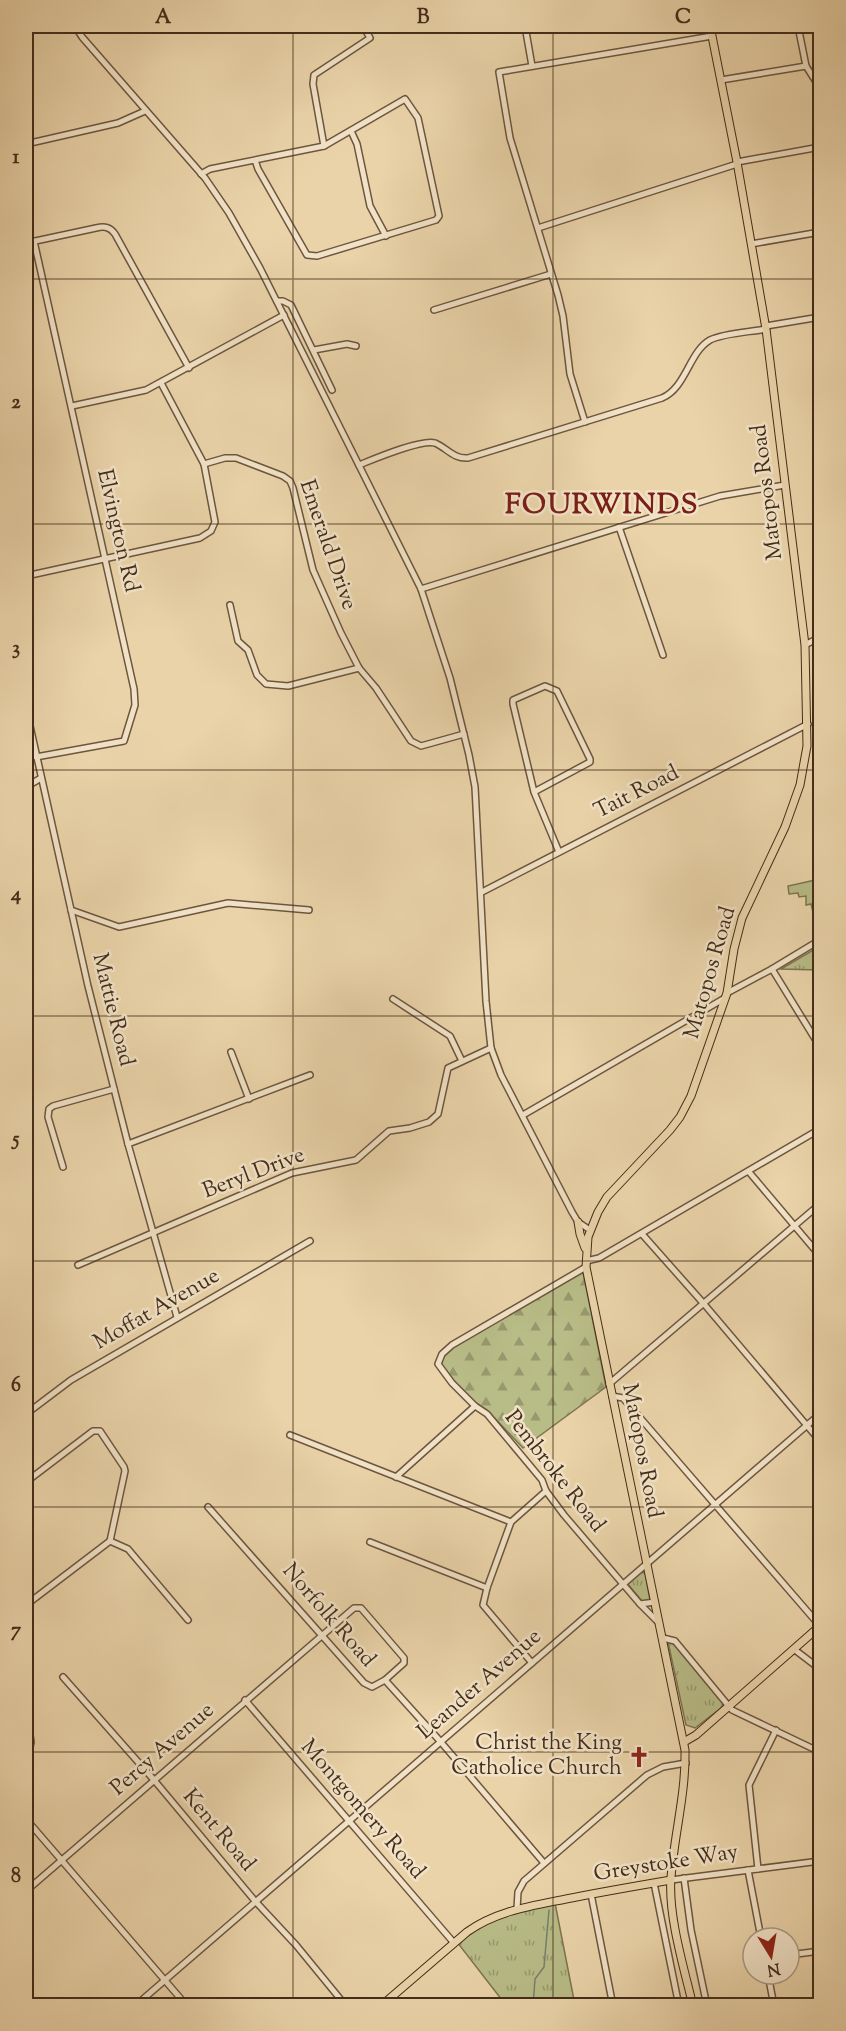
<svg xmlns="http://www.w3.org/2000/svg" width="846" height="2031" font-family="'Sorts Mill Goudy',serif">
<defs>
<pattern id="grass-tufts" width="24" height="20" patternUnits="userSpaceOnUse" patternTransform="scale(1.5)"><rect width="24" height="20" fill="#b8bc87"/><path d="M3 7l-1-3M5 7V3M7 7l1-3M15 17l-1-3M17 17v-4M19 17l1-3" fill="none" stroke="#97996e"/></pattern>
<pattern id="forest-firs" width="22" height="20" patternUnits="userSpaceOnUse" patternTransform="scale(1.5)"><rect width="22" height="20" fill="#b8bc87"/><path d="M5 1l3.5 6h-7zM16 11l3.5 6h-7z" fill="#97996e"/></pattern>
</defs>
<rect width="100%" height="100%" fill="#ead3a9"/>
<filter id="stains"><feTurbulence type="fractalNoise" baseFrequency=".00333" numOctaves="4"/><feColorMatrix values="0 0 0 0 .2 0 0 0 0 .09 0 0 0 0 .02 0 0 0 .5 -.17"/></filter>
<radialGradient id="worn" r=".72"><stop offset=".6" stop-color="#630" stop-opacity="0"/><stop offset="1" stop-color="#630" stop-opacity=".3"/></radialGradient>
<g fill="url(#grass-tufts)" stroke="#7e7450" stroke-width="1.5">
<polygon points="820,879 820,914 814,916 811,904 806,905 806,896 799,897 798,893 789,894 788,886"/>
<polygon points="820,946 820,970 781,969"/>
<polygon points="640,1572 645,1573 650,1600 642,1601 627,1583"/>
<polygon points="668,1642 673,1643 723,1703 721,1708 695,1728 686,1725"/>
<polygon points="555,1903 575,2005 498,2005 502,2000 457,1942 496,1917"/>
</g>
<polygon fill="url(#forest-firs)" stroke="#7e7450" stroke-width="1.5" points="583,1272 606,1387 523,1448 487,1410 475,1402 445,1372 441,1366 443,1357 454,1346"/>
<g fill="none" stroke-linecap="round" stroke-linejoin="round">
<polyline stroke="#768071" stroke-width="1.5" points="533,2006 535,1979 544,1967 549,1910"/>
<defs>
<g id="minor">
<polyline points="75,26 82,37 205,178 229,213 260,268 421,589 450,678 469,755 475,787 486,1001 491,1048 501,1075 572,1212 578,1222 590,1230"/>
<polyline points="525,26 532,66"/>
<polyline points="798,26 806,66 820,88"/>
<polyline points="721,80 806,66"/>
<polyline points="351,131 357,144 370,206 386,236"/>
<polyline points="26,144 118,123 145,111"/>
<polyline points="324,146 313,84 314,75 370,38 363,26"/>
<polyline points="737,162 820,147"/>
<polyline points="201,174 210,169 324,146 405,99 418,118 439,216 436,220 317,256 307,255 258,169 255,160"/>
<polyline points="538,228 737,164"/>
<polyline points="34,241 134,689 135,705 124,741 36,757"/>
<path d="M26,243L96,228C105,226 110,227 115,234L189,368"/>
<polyline points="751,244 820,232"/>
<polyline points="277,301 283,301 291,305 332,390"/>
<polyline points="434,310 551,274"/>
<polyline points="766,326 820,317"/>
<polyline points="314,350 347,344 356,346"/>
<polyline points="72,406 146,390 284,315"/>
<polyline points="585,422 570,374 563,316 558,295 510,138 499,72 712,36"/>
<polyline points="204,464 225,458 236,458 283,476 290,481 293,488 313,570 341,633 359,668 376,688 411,741 421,746 464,734"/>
<path d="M359,465C374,459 421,439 435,443C447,448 453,459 468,458L662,398C686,388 689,352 710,340C724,333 750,332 766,329"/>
<polyline points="619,527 663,655"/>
<polyline points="26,576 200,538 211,531 215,522 204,464 161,383"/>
<polyline points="421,589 720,496 785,485"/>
<polyline points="230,605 238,641 248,650 257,675 266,684 288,686 359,668"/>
<polyline points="805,645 820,637"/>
<polyline points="26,708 88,986 128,1144 177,1317"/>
<polyline points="26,787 41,778"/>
<polyline points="534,792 590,762 590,759 557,691 545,686 513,700 513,704 534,792 559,852"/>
<polyline points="482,892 808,724"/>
<polyline points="71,910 119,927 228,903 309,910"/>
<polyline points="772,969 820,1047"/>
<polyline points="727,993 772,969 820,940"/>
<polyline points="393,999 450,1036 462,1061"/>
<polyline points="231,1052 249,1099"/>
<polyline points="523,1115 725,998"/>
<polyline points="128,1144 310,1075"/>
<polyline points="63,1167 48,1117 49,1109 53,1106 114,1089"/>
<polyline points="749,1172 820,1256"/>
<polyline points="642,1234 704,1304 820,1441"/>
<polyline points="26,1246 30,1247"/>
<polyline points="586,1261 599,1258 820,1129"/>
<polyline points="78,1265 292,1173 356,1160 389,1131 410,1128 429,1122 438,1114 448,1068 491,1048"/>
<polyline points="586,1267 452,1345 442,1354 438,1364 452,1383 475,1406 487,1414 542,1480 546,1491 564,1515 640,1604 655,1602"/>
<polyline points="609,1384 820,1204"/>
<polyline points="612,1396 623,1398 820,1626"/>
<polyline points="26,1414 71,1380 310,1241"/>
<polyline points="290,1435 511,1522"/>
<polyline points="396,1477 475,1406"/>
<polyline points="26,1482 93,1431 100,1431 124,1467 125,1471 110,1541"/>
<polyline points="208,1507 364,1683 372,1687 385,1680 440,1741 544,1863"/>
<polyline points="370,1542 487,1588"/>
<polyline points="640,1604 658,1622"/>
<polyline points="26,1605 110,1541 128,1549 188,1620"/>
<polyline points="663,1638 675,1641 732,1710 820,1752"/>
<polyline points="795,1650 820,1669"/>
<polyline points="532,1663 483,1605 487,1588 511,1522 546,1491"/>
<polyline points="63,1677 154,1780 255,1901 296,1945 346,2006"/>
<polyline points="245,1700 454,1943"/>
<polyline points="26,1709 31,1742 30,1747 26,1753"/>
<polyline points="820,1783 818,1797 820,1826"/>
<polyline points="26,1819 187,2006"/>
<polyline points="758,1869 749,1785 776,1730"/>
<polyline points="748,1870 761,1938"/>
<polyline points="684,1878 691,1930 707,2006"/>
<polyline points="671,1880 820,1861"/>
<polyline points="654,1883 679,2006"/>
<polyline points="26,1891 354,1608 361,1608 404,1658 404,1663 385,1680"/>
<polyline points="591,1894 613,2006"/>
<polyline points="517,1909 518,1892 524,1881 647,1775 663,1767 686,1763"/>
<polyline points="789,1955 820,1951"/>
<polyline points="768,1974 774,2006"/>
<polyline points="26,2005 26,2006"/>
<polyline points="135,2006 820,1414"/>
</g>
<g id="major">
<polyline points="578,1222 580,1234 585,1248"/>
<polyline points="684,1742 696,1735 820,1626"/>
<path d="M381,2006L467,1932C496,1911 531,1906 566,1899C601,1892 636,1886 671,1880"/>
<path d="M693,2006C684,1968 668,1916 671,1878C674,1835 686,1794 685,1750L586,1267L588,1237L598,1212L607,1197L670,1130L680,1117L691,1096L727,993L734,949L742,918L785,827L800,785L807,746L805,645L766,329L737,162L710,26"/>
</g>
</defs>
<use href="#minor" stroke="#6d563e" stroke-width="8"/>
<use href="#major" stroke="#432d1a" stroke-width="9"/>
<use href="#minor" stroke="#f1e2c7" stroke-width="5"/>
<use href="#major" stroke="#ead3a9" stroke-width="7"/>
</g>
<path fill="none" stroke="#432d1a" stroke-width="1.5" stroke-opacity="0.55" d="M293,26V2006M553,26V2006M26,279H820M26,524H820M26,770H820M26,1016H820M26,1261H820M26,1507H820M26,1752H820"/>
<defs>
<symbol id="church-bare" viewBox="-9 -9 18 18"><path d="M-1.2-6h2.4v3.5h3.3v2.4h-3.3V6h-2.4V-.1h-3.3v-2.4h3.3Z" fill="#8f2418" stroke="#f1e2c7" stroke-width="2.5" paint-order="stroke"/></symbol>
</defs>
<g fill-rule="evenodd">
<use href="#church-bare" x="624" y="1742" width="30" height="30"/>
</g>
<g text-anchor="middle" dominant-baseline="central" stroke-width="5" stroke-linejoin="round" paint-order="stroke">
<g font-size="22" fill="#432d1a" stroke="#f1e2c7">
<text transform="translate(768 492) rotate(-97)">Matopos Road</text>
<text transform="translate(117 531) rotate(77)">Elvington Rd</text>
<text transform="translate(327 545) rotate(71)">Emerald Drive</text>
<text transform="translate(637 793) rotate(-27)">Tait Road</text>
<text transform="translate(711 973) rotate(-74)">Matopos Road</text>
<text transform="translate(112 1010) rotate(76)">Mattie Road</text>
<text transform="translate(254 1174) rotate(-21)">Beryl Drive</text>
<text transform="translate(157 1310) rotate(-30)">Moffat Avenue</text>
<text transform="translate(641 1451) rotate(79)">Matopos Road</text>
<text transform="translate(554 1472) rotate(52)">Pembroke Road</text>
<text transform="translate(328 1616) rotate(49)">Norfolk Road</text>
<text transform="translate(480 1685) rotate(-41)">Leander Avenue</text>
<text transform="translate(163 1750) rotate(-41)">Percy Avenue</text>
<text transform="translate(362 1810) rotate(49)">Montgomery Road</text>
<text transform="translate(218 1831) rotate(50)">Kent Road</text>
<text transform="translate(666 1864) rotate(-9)">Greystoke Way</text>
</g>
<g font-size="22" fill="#432d1a" stroke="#f1e2c7" text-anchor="end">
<text x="622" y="1744">Christ the King<tspan x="622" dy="25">Catholice Church</tspan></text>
</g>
<g font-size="28" font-weight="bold" letter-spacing="1.5" fill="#7a1f14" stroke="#f1e2c7">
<text x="602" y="506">FOURWINDS</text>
</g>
</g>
<rect width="846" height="2031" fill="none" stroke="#ead3a9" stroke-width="66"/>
<g transform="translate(771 1956) rotate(169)"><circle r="28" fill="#f1e2c7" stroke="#ab9a82" stroke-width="1.5"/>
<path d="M0-4.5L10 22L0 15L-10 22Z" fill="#8f2418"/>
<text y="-9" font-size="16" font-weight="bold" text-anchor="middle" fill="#432d1a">N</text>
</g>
<rect x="33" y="33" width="780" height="1965" fill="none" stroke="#432d1a" stroke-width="2"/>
<g font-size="20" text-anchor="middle" font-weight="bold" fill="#432d1a">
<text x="163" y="23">A</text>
<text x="423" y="23">B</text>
<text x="683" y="23">C</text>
<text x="16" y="163">1</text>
<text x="16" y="408">2</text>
<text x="16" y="654">3</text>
<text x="16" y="900">4</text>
<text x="16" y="1145">5</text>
<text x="16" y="1391">6</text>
<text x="16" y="1636">7</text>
<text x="16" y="1882">8</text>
</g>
<rect width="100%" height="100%" filter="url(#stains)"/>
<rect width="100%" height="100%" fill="url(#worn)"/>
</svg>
